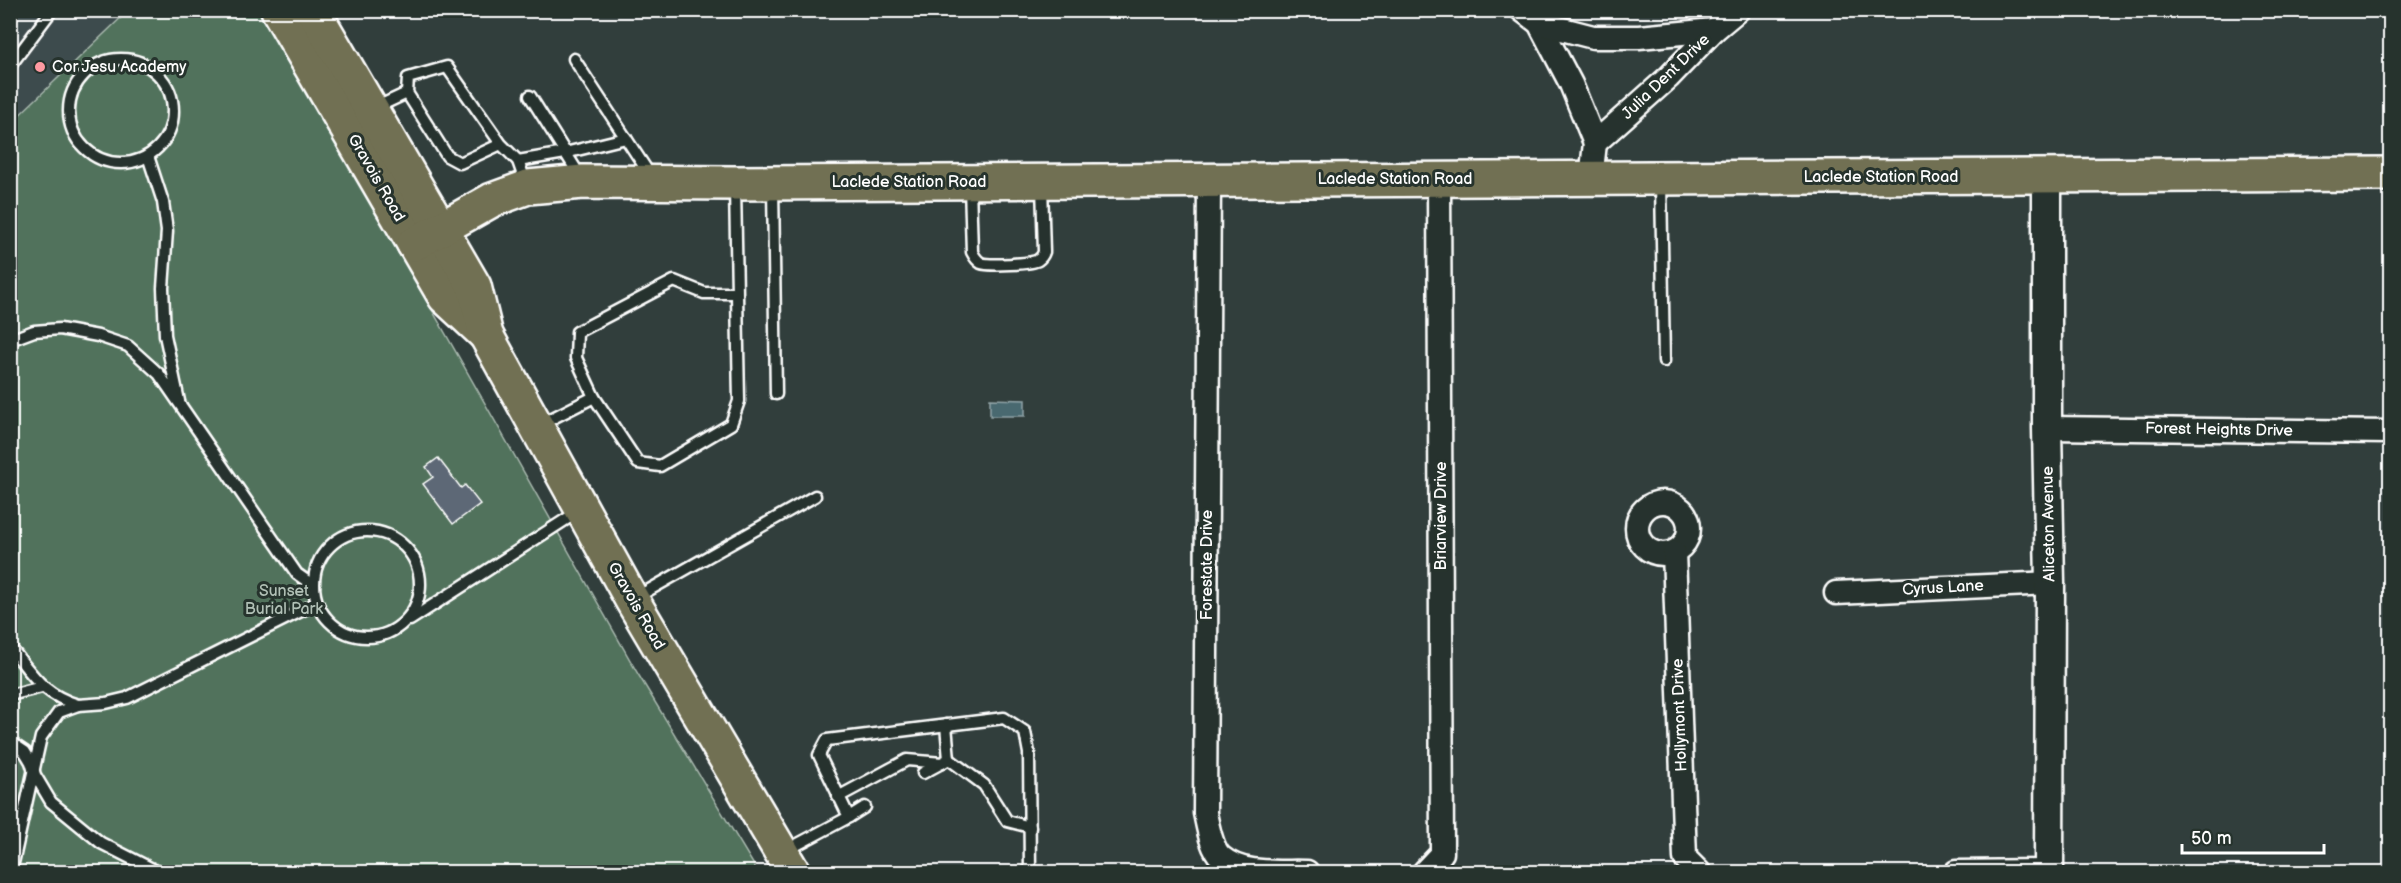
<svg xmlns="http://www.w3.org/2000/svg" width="2401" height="883" font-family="'Balsamiq Sans',sans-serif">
<rect width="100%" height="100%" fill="#313e3c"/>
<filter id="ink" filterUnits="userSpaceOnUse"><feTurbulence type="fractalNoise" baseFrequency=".0167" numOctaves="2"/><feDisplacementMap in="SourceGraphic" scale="12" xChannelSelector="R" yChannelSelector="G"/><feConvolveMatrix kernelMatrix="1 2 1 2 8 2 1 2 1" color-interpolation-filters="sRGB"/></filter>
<g filter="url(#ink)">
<polygon fill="#3e4b4d" points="11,11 128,11 11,123"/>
<polygon fill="#51725c" stroke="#a8b8ae" stroke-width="1.5" points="128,11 263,11 638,674 758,872 11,872 11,123"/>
<polygon fill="#496970" stroke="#92a5a9" stroke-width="1.5" points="990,399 1025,400 1025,416 990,416"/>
<polygon fill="#5d6876" stroke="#fff" stroke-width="1.5" points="438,458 461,488 465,485 480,504 453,524 423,484 433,477 426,467"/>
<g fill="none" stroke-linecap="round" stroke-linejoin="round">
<defs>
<g id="service">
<circle cx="121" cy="111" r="52"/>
<polyline points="574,59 652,178"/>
<polyline points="10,66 52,10"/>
<polyline points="530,96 580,176"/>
<polyline points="375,108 407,93"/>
<polyline points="501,144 460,163 447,156 407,93 408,78 447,67 501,144 518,161 526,184"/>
<polyline points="148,156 163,202 167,231 163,288 165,335 179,401"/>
<polyline points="518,161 565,153 626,138"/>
<polyline points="1661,181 1664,361"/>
<polyline points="773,186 776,394"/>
<path d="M970,186L972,252C974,256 976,260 981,263C988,266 1032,264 1038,260C1041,258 1043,255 1044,252L1042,185"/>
<polyline points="735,187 739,401 731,424 660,466 638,463 594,397 576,358 577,332 674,281 704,293 736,293"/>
<polyline points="10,340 34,331 60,329 98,336 128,346 159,374 297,574 314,586"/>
<polyline points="539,425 594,397"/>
<circle cx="367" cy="584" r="53"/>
<polyline points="635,598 815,496"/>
<polyline points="410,620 579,511"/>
<path d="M10,647C33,675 42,694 78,705"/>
<polyline points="10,695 42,687"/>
<polyline points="10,742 25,752 31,762 35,775 51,802 101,843 158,872"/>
<polyline points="949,759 984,785 1007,821 1030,827"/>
<polyline points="923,773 949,759 946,725"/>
<polyline points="838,797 907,760 942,763"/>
<polyline points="849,817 865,807"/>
<polyline points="785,851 849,817 819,755 827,740 1004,718 1025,732 1029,753 1030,872"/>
<polyline points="11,872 41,737 59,712 78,705 106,703 127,698 317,603"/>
</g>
<g id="minor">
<polyline points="1522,10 1539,23 1571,84 1595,143 1591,179"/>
<polyline points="1539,23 1593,37 1639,37 1714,30"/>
<polyline points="1595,143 1669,77 1714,30 1738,10"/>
<path d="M1209,180L1205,813C1208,826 1211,848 1221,857C1243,876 1280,871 1307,872"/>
<polyline points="2047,428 2390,432"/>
<circle cx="1663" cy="528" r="26"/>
<polyline points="1674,552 1685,858 1699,872"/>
<polyline points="1836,593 2050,583"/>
<polyline points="1424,872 1442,853 1439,179"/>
<polyline points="1956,872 2049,871"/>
</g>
<polyline id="tertiary" points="2047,175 2047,428 2050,583 2049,872"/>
<g id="primary">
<polyline points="278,10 445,297 486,335"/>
<polyline points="313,10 474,286 486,335 632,600 793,872"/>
<polyline points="414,244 492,200 528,187 583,182 735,183 2390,174"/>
</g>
</defs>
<use href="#service" stroke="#fff" stroke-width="15"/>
<use href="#minor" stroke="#fff" stroke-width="27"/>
<use href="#tertiary" stroke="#fff" stroke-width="33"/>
<use href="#primary" stroke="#fff" stroke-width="38"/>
<use href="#service" stroke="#26332d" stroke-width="10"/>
<use href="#minor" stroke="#26332d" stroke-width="22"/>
<use href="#tertiary" stroke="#26332d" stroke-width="28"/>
<use href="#primary" stroke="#716f52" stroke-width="33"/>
</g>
</g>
<circle fill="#ff9aa2" stroke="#26332d" stroke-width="2" cx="40" cy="67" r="6"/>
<g text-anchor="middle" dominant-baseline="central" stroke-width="6" stroke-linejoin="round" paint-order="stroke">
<g font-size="16" fill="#fff" stroke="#26332d" text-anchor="start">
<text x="52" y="67">Cor Jesu Academy</text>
</g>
<g font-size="16" fill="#fff" stroke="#26332d">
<text transform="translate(1666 77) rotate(-44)">Julia Dent Drive</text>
<text x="1881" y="177">Laclede Station Road</text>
<text transform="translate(376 178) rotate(60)">Gravois Road</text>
<text x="1395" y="179">Laclede Station Road</text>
<text x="909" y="182">Laclede Station Road</text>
<text transform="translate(2219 430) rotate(1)">Forest Heights Drive</text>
<text transform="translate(1441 516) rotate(-90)">Briarview Drive</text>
<text transform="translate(2049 524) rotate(-91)">Aliceton Avenue</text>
<text transform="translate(1207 565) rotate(-90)">Forestate Drive</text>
<text transform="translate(1943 588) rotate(-3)">Cyrus Lane</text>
<text transform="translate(636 606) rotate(60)">Gravois Road</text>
<text transform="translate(1680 715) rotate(-92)">Hollymont Drive</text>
</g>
<g font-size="16" fill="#b1c0b6" stroke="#26332d">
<text x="284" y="591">Sunset<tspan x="284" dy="18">Burial Park</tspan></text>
</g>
</g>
<rect width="2401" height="883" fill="none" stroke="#26332d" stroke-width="36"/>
<rect x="18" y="18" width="2365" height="847" fill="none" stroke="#fff" stroke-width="2" filter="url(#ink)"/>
<path d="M2182 844v9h142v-9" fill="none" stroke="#ffffff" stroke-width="3"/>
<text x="2191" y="844" font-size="18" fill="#ffffff" stroke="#26332d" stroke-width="4.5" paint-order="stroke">50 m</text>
</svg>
